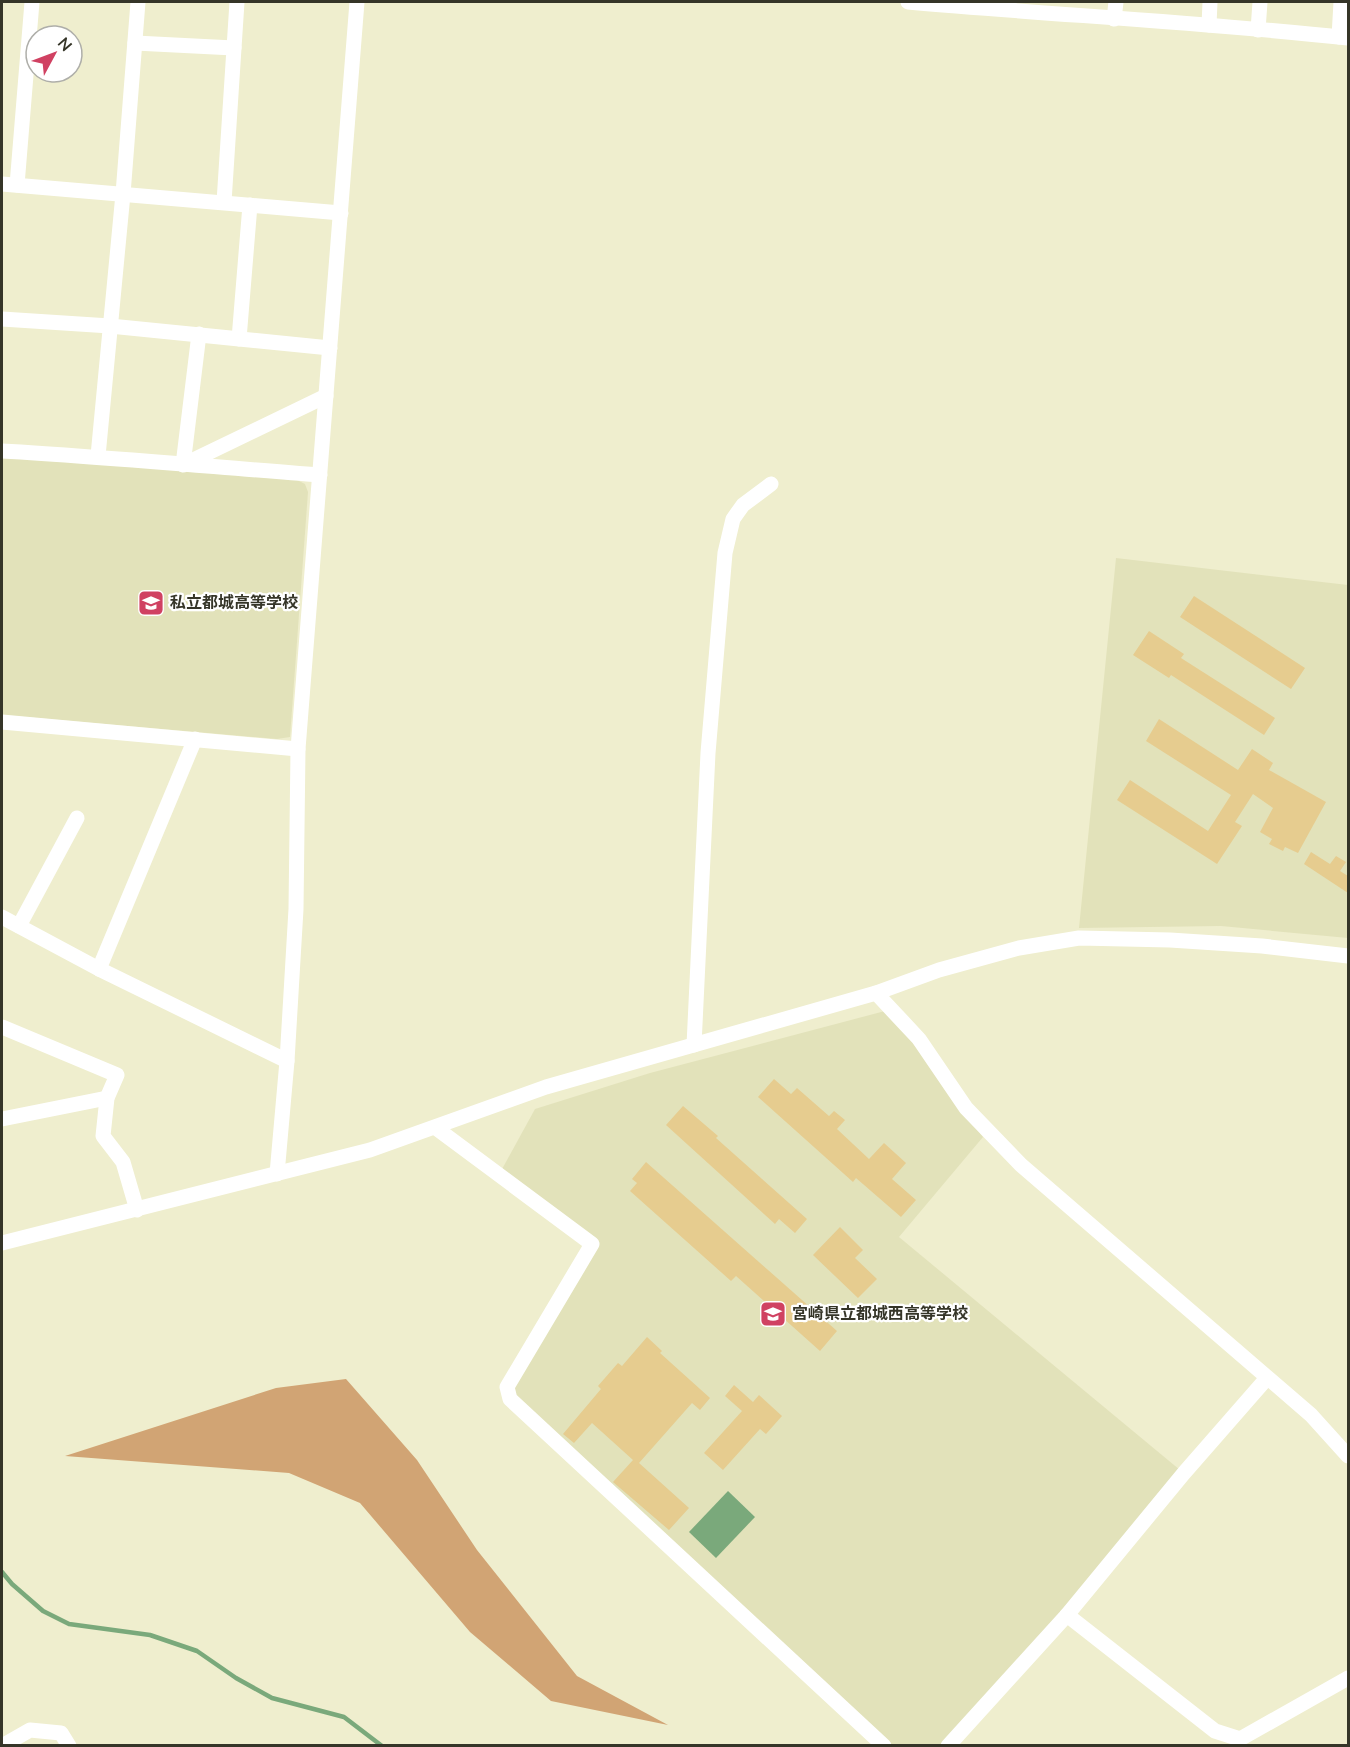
<svg xmlns="http://www.w3.org/2000/svg" width="1350" height="1747" font-family="'Nunito Sans','Noto Sans JP',sans-serif">
<rect width="100%" height="100%" fill="#efeece"/>
<g fill="#e2e2ba">
<polygon points="2,456 297,480 305,484 308,492 290,737 277,739 2,715"/>
<polygon points="1116,558 1348,585 1348,938 1221,926 1079,928"/>
<polygon points="885,1011 914,1042 960,1108 983,1137 899,1237 1180,1470 1058,1618 942,1745 891,1745 513,1393 512,1385 598,1243 501,1171 535,1109 650,1073"/>
</g>
<polygon fill="#d1a474" points="346,1379 417,1460 477,1550 577,1676 668,1725 551,1701 470,1632 360,1503 289,1473 65,1456 276,1388"/>
<polygon fill="#7aa97b" points="728,1491 755,1517 716,1558 689,1532"/>
<g fill="none" stroke-linecap="round" stroke-linejoin="round">
<polyline stroke="#7aa97b" stroke-width="4.5" points="2,1572 12,1584 43,1611 69,1624 150,1635 197,1651 236,1678 272,1698 344,1717 382,1746"/>
</g>
<g fill="#e6cc8f">
<polygon points="1194,596 1305,668 1291,689 1180,617"/>
<polygon points="1149,631 1184,654 1181,658 1275,718 1264,735 1171,675 1169,678 1133,655"/>
<polygon points="1159,719 1238,770 1252,749 1273,763 1269,770 1326,802 1298,853 1285,847 1283,851 1269,844 1272,839 1260,832 1273,808 1253,794 1235,822 1242,826 1217,864 1117,800 1130,780 1208,831 1231,795 1146,741"/>
<polygon points="1311,852 1330,864 1336,856 1346,862 1340,871 1348,876 1348,893 1304,864"/>
<polygon points="774,1079 791,1094 797,1088 829,1116 834,1111 845,1120 837,1129 869,1159 884,1143 906,1163 892,1179 916,1200 901,1217 856,1178 853,1182 758,1097"/>
<polygon points="683,1106 718,1136 716,1138 807,1219 795,1233 779,1219 775,1224 666,1125"/>
<polygon points="646,1162 837,1331 820,1351 736,1276 731,1281 630,1191 637,1183 632,1179"/>
<polygon points="840,1227 863,1250 855,1258 877,1279 858,1298 813,1255"/>
<polygon points="647,1337 662,1351 660,1353 710,1398 700,1410 692,1403 639,1463 689,1508 669,1530 613,1482 633,1460 592,1423 574,1443 563,1434 601,1389 598,1386 618,1363 622,1366"/>
<polygon points="734,1385 753,1402 759,1395 782,1416 766,1434 760,1429 723,1470 704,1453 742,1411 725,1396"/>
</g>
<g fill="none" stroke-linecap="round" stroke-linejoin="round">
<g stroke="#fff" stroke-width="15">
<path d="M908,2C1055,15 1202,22 1348,38"/>
<polyline points="1114,19 1116,2"/>
<polyline points="1209,25 1210,2"/>
<polyline points="1258,30 1260,2"/>
<polyline points="1339,37 1341,2"/>
<polyline points="135,43 234,48"/>
<polyline points="2,184 341,213"/>
<polyline points="17,185 32,2"/>
<polyline points="224,202 237,2"/>
<polyline points="2,319 110,326 330,348"/>
<polyline points="239,339 250,205"/>
<path d="M2,451C108,457 214,467 320,475"/>
<polyline points="98,456 123,194 138,2"/>
<polyline points="185,464 326,396"/>
<polyline points="183,465 199,334"/>
<polyline points="2,722 298,749"/>
<polyline points="2,917 99,969 287,1061"/>
<polyline points="19,926 77,818"/>
<polyline points="99,969 195,739"/>
<polyline points="876,993 919,1039 966,1108 1021,1165 1311,1415 1348,1456"/>
<polyline points="2,1027 117,1075 107,1098 103,1136 123,1162 137,1210"/>
<polyline points="694,1045 708,753 725,553 733,519 743,505 771,484"/>
<polyline points="2,1119 107,1098"/>
<polyline points="436,1128 592,1244 507,1387 510,1399 884,1746"/>
<polyline points="277,1174 287,1061 296,909 298,749 357,2"/>
<polyline points="2,1243 370,1150 546,1087 876,993 939,970 1019,948 1079,938 1170,940 1262,946 1348,956"/>
<polyline points="1067,1615 1215,1731 1240,1739 1348,1678"/>
<polyline points="2,1746 30,1730 61,1733 69,1746"/>
<polyline points="948,1746 1067,1615 1184,1473 1267,1378"/>
</g>
</g>
<defs>
<symbol id="school-square" viewBox="-11 -11 22 22"><rect x="-9" y="-9" width="18" height="18" rx="4" fill="#d04162" stroke="#fff"/><path d="M0-5L7-2L0 1L-7-2ZM-4 1L0 2.5L4 1V4Q0 6-4 4Z" fill="#fff"/></symbol>
</defs>
<g fill-rule="evenodd">
<use href="#school-square" x="136" y="588" width="30" height="30"/>
<use href="#school-square" x="758" y="1299" width="30" height="30"/>
</g>
<g text-anchor="middle" dominant-baseline="central" stroke-width="4.5" stroke-linejoin="round" paint-order="stroke">
<g font-size="16" font-weight="bold" fill="#353528" stroke="#fff" text-anchor="start">
<text x="170" y="603">私立都城高等学校</text>
<text x="792" y="1314">宮崎県立都城西高等学校</text>
</g>
</g>
<rect width="1350" height="1747" fill="none" stroke="#353528" stroke-width="6"/>
<g transform="translate(54 54) rotate(49)"><circle r="28" fill="#ffffff" stroke="#aeaea9" stroke-width="1.5"/>
<path d="M0-4.5L10 22L0 15L-10 22Z" fill="#d04162"/>
<text y="-9" font-size="16" font-weight="bold" text-anchor="middle" fill="#353528">N</text>
</g>
</svg>
